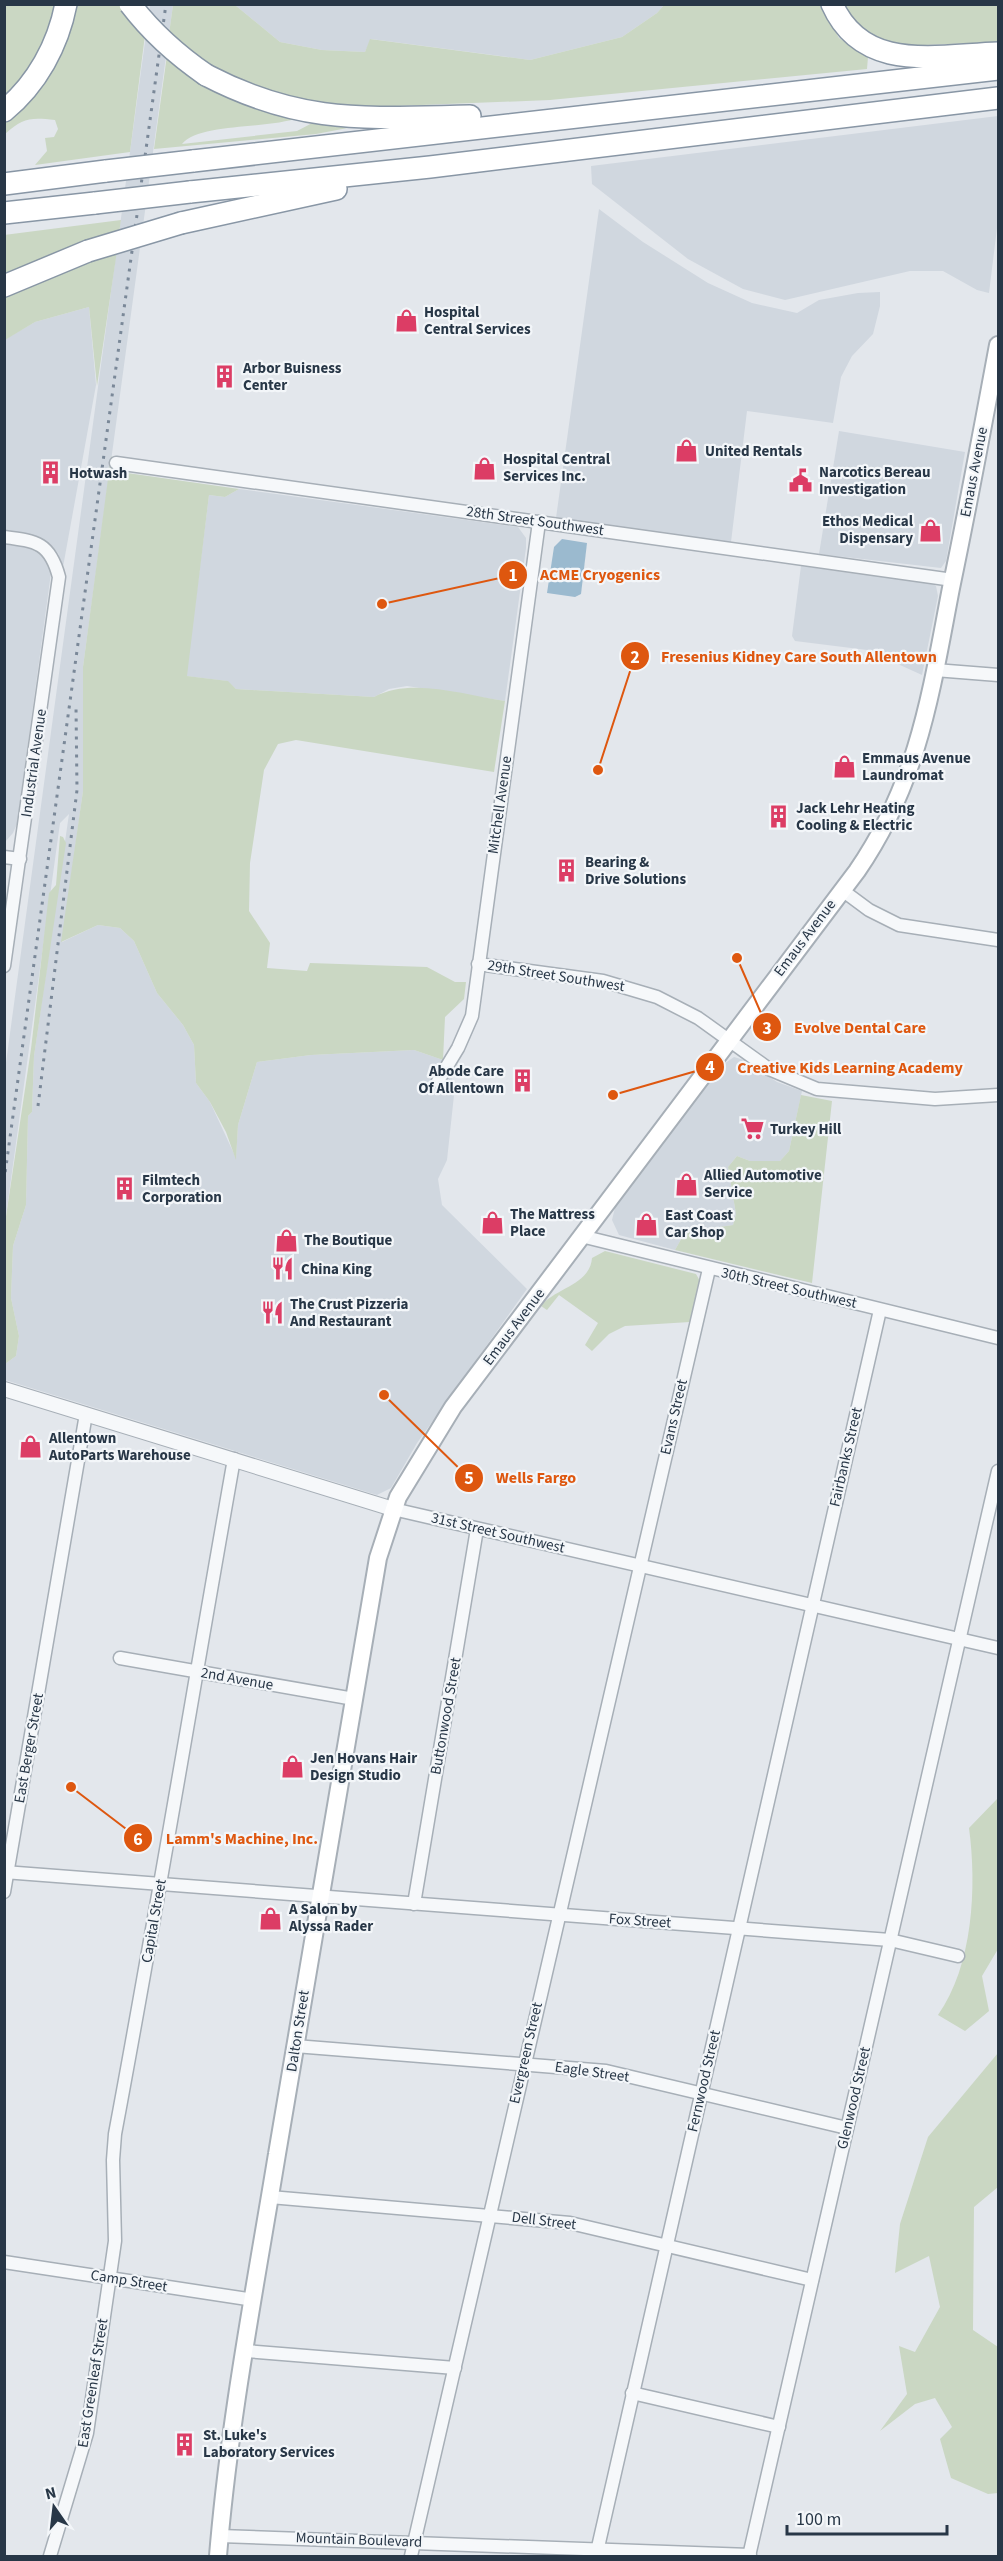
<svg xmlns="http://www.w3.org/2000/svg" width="1003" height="2561" font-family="'Source Sans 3',sans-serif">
<rect width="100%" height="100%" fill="#e3e7ec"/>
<g fill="#d0d7df">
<polygon points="150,5 173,5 83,667 83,791 62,942 98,925 120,928 134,941 157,993 183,1025 194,1045 196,1083 210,1102 236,1158 238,1125 257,1062 311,1055 414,1050 443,1060 455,1086 447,1160 438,1179 442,1205 527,1289 417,1443 391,1488 377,1495 5,1380 5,1364 16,1356 19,1336 11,1298 13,1246 26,1205 28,1116 32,1112 34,1056 69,814 60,823 5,1223 5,1070"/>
<polygon points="235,5 664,5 657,13 622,37 530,60 371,39 365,52 322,50 280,42"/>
<polygon points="998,116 998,220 989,293 977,290 943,271 910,271 785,300 743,289 688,259 592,184 591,166"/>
<polygon points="599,209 643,242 708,283 752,303 797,313 819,300 858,293 880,292 880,306 873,334 852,356 841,377 833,423 747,411 731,542 556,518"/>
<polygon points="89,307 96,385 63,567 58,553 47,542 38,537 5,531 4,340 35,322"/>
<polygon points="839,431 965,452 946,561 941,568 819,554"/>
<polygon points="239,489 518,527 526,538 526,548 505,701 407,686 389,689 374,697 236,689 227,681 186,676 209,495 225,497"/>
<polygon points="5,543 34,548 46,559 51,573 17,824 13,833 5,842"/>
<polygon points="801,566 931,583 936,586 938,596 922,675 867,650 795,641 792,636"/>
<polygon points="734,1057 744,1060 777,1082 802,1091 789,1151 780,1161 774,1163 750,1161 737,1156 728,1167 736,1214 733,1225 685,1232 675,1250 619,1235 612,1220 616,1204 721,1066"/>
</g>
<g fill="#cad7c3">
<polygon points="820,4 839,38 868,57 867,69 550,100 345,108 278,96 220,72 169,34 173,5 235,5 280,42 322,50 365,52 370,39 530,60 622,37 657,13 664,5"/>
<path d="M4,5H58C50,42 28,73 4,102Z"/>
<path d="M75,5H120L145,35L130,152L35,165L47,151L45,138L54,137L58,129L55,120C30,117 23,118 5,134V123C44,97 66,49 75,5Z"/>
<polygon points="837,5 998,5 998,42 900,46 877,43"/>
<path d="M167,55L300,117C269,130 200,122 182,144L297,131L318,120L374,123L316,134L154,149Z"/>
<polygon points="121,220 119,233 7,273 5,279 4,235"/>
<polygon points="117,251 97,386 89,307 35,322 5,340 4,295"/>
<path d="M111,456L120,472L239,489L225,497L209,495L187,676L228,681L236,689L374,697C412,677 463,695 505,701L494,772L296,740L278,744L264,770L250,863L249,911L270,943L267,968L307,971L310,963L427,967L455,982H466L464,999L445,1017L443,1060L414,1050L311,1055L257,1062L238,1125L236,1160L226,1132L210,1102L196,1083L194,1045L183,1025L157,993L134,941L120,928L98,925L61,942L83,791V667Z"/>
<polygon points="60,836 63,837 66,843 34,1056 32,1112 28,1116 26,1205 13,1246 11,1298 19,1336 16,1356 5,1364 5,1223 31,1049 49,893 56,885"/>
<polygon points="801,1095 832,1101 812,1283 675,1250 685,1232 733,1225 736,1214 728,1167 737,1156 750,1161 780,1161 789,1151"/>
<path d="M605,1251L696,1274L700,1281L690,1322L625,1326L609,1334L592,1351L585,1345L598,1323L559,1295L547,1310L541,1306C555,1288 590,1285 592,1258Z"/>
<path d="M998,1798V1949L982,1976L989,2011L965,2031L938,2015C973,1966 977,1887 969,1828Z"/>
<polygon points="998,2053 998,2187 974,2207 973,2330 998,2347 998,2493 988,2494 951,2478 940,2439 952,2427 935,2398 915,2404 880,2431 907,2394 899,2346 915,2352 940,2307 929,2256 895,2273 900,2224 928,2137"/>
</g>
<polygon fill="#9bbacf" points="562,539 587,543 581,594 575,597 547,593 554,547"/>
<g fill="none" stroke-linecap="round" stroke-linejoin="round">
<defs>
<g id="minor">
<polyline points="116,463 953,580"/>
<path d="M4,537C37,541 50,543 59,577L4,966"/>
<polyline points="935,670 998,675"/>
<polyline points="4,857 20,859"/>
<polyline points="842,890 869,910 899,925 998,940"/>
<polyline points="478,964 603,981 657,997 698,1018 769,1069 817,1089 935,1099 998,1095"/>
<polyline points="438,1081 458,1048 472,1016 539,522"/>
<polyline points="581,1236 998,1338"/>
<polyline points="393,1509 998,1648"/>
<polyline points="120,1658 354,1699"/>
<polyline points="4,1872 890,1940 958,1956"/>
<polyline points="4,1892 86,1414"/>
<polyline points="414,1904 477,1529"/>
<polyline points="295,2046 606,2071 847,2128"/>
<polyline points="270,2197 570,2223 812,2280"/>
<polyline points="4,2262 254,2300"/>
<polyline points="246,2351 455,2368"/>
<polyline points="632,2393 779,2427"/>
<polyline points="220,2536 750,2555"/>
<path d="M50,2556L87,2433L115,2241L113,2160L115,2134C157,1910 194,1684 234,1459"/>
<polyline points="411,2556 709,1269"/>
<polyline points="596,2556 880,1310"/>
<polyline points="749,2556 998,1471"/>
</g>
<polyline id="tertiary" points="4,1389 393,1509"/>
<path id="secondary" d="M218,2556C229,2422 255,2288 277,2154C310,1955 343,1756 378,1558L398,1497L453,1407L857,871C919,781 931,692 951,588C968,507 983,426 998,345"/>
<g id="motorway">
<path d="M832,4C863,74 937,55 998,53"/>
<path d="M206,75C302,125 366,118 470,116"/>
<path d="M4,111C37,84 58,45 66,4"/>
<polyline points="193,161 998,69"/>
<polyline points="4,184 106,171"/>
<polyline points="190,192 430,167 998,98"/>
<polyline points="4,213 95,203"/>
<polyline points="181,223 336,189"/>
<polyline points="4,286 88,251"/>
</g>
</defs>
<use href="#minor" stroke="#a7afb7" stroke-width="15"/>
<use href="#tertiary" stroke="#a7afb7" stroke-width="16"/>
<use href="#secondary" stroke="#a7afb7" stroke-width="20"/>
<use href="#motorway" stroke="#8896a5" stroke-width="24"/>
<use href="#minor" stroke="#f6f8fa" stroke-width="12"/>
<use href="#tertiary" stroke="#f6f8fa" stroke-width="14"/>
<use href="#secondary" stroke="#fff" stroke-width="16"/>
<use href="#motorway" stroke="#fff" stroke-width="21"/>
<g stroke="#7a8898" stroke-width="3" stroke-dasharray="3 6" stroke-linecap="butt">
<polyline points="38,1106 77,790 76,707"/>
<polyline points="4,1181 166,4"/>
</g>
<defs>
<g id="motorway-bridge">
<path d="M130,4C152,33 177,55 206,75"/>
<polyline points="106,171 193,161"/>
<polyline points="95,203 190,192"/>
<polyline points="88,251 181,223"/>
</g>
</defs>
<use href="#motorway-bridge" stroke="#8896a5" stroke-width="24" stroke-linecap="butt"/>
<use href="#motorway-bridge" stroke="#fff" stroke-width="21"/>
</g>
<defs>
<symbol id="shop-bare" viewBox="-9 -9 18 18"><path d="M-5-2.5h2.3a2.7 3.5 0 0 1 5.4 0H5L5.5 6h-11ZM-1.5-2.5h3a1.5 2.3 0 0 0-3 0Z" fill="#dc3d65" stroke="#f3f6f9" stroke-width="2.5" paint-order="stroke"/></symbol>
<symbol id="building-bare" viewBox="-9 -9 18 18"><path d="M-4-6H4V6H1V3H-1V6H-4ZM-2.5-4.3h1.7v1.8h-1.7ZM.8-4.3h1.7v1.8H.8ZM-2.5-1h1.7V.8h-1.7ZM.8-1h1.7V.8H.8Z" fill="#dc3d65" stroke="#f3f6f9" stroke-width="2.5" paint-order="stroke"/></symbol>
<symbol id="civic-bare" viewBox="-9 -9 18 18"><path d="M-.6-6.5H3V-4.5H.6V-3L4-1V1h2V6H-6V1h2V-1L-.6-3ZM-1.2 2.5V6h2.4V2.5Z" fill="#dc3d65" stroke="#f3f6f9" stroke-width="2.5" paint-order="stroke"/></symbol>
<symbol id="supermarket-bare" viewBox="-9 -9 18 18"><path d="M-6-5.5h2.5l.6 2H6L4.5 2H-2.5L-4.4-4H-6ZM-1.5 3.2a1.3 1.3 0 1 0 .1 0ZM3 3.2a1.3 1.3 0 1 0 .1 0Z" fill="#dc3d65" stroke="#f3f6f9" stroke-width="2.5" paint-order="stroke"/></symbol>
<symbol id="restaurant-bare" viewBox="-9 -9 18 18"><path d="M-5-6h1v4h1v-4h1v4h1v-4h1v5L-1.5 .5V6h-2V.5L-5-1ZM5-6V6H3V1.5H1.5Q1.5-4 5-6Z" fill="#dc3d65" stroke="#f3f6f9" stroke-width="2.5" paint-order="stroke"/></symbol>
</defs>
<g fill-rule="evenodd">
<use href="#shop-bare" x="390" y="304" width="33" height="33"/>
<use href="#building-bare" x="208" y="360" width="33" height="33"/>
<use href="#shop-bare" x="670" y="434" width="33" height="33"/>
<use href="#shop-bare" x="468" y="452" width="33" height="33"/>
<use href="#building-bare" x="34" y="456" width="33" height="33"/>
<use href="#civic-bare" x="784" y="464" width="33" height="33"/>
<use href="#shop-bare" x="914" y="514" width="33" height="33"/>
<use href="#shop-bare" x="828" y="750" width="33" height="33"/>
<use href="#building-bare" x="762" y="800" width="33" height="33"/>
<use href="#building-bare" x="550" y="854" width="33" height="33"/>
<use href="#building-bare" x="506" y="1064" width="33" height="33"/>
<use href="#supermarket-bare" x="736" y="1112" width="33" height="33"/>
<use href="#shop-bare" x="670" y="1168" width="33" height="33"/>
<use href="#building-bare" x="108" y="1172" width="33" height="33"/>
<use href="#shop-bare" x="476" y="1206" width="33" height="33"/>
<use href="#shop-bare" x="630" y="1208" width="33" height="33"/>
<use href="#shop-bare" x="270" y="1224" width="33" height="33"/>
<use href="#restaurant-bare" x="266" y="1252" width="33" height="33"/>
<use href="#restaurant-bare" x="256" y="1296" width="33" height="33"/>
<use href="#shop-bare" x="14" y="1430" width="33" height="33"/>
<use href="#shop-bare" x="276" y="1750" width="33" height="33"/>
<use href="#shop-bare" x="254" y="1902" width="33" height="33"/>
<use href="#building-bare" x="168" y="2428" width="33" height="33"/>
</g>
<g text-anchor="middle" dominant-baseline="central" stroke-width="4.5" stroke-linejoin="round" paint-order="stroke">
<g font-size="15" font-weight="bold" fill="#283747" stroke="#f3f6f9" text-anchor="start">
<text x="424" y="312">Hospital<tspan x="424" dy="17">Central Services</tspan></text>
<text x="243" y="368">Arbor Buisness<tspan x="243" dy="17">Center</tspan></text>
<text x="705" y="451">United Rentals</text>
<text x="503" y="459">Hospital Central<tspan x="503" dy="17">Services Inc.</tspan></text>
<text x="819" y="472">Narcotics Bereau<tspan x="819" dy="17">Investigation</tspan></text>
<text x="69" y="473">Hotwash</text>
<text x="913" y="521" text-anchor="end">Ethos Medical<tspan x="913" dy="17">Dispensary</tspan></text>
<text x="862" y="758">Emmaus Avenue<tspan x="862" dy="17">Laundromat</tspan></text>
<text x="796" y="808">Jack Lehr Heating<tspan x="796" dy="17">Cooling &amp; Electric</tspan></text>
<text x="585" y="862">Bearing &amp;<tspan x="585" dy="17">Drive Solutions</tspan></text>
<text x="504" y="1071" text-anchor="end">Abode Care<tspan x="504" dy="17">Of Allentown</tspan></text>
<text x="770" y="1129">Turkey Hill</text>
<text x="704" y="1175">Allied Automotive<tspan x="704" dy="17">Service</tspan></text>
<text x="142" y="1180">Filmtech<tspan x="142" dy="17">Corporation</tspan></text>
<text x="510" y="1214">The Mattress<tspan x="510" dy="17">Place</tspan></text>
<text x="665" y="1215">East Coast<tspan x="665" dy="17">Car Shop</tspan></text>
<text x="304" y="1240">The Boutique</text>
<text x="301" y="1269">China King</text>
<text x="290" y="1304">The Crust Pizzeria<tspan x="290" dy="17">And Restaurant</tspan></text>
<text x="49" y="1438">Allentown<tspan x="49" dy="17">AutoParts Warehouse</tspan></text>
<text x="310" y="1758">Jen Hovans Hair<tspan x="310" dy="17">Design Studio</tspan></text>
<text x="289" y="1909">A Salon by<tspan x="289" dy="17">Alyssa Rader</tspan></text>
<text x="203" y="2435">St. Luke's<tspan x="203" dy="17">Laboratory Services</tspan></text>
</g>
<g font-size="15" fill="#283747" stroke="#f3f6f9">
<text transform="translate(974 472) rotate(-79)">Emaus Avenue</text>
<text transform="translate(535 521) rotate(8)">28th Street Southwest</text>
<text transform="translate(34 763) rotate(-82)">Industrial Avenue</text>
<text transform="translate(500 805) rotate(-82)">Mitchell Avenue</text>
<text transform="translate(805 938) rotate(-53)">Emaus Avenue</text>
<text transform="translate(556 976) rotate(9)">29th Street Southwest</text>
<text transform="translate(789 1288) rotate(13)">30th Street Southwest</text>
<text transform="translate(514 1327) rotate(-53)">Emaus Avenue</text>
<text transform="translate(674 1417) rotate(-77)">Evans Street</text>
<text transform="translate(846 1457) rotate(-77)">Fairbanks Street</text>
<text transform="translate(498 1533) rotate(13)">31st Street Southwest</text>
<text transform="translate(237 1679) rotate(10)">2nd Avenue</text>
<text transform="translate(446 1716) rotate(-80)">Buttonwood Street</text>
<text transform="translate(29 1748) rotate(-80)">East Berger Street</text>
<text transform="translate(154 1921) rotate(-80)">Capital Street</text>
<text transform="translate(640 1921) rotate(4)">Fox Street</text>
<text transform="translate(298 2031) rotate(-81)">Dalton Street</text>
<text transform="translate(526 2053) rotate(-77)">Evergreen Street</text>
<text transform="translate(592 2072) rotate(8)">Eagle Street</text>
<text transform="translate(704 2081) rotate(-77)">Fernwood Street</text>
<text transform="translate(854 2098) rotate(-77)">Glenwood Street</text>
<text transform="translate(544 2221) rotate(7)">Dell Street</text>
<text transform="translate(129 2281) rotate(9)">Camp Street</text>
<text transform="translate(93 2383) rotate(-81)">East Greenleaf Street</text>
<text transform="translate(359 2540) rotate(2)">Mountain Boulevard</text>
</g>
</g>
<path fill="none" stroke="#de570f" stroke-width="2" d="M382 604L513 575M598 770L635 656M737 958L767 1027M613 1095L710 1067M384 1395L469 1478M71 1787L138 1838"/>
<g fill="#de570f" stroke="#f3f6f9" stroke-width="2">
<circle cx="382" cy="604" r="6"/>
<circle cx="598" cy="770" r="6"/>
<circle cx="737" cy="958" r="6"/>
<circle cx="613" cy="1095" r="6"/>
<circle cx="384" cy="1395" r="6"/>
<circle cx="71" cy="1787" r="6"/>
<circle cx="513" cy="575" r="15"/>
<circle cx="635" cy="656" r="15"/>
<circle cx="767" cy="1027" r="15"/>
<circle cx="710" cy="1067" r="15"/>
<circle cx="469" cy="1478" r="15"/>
<circle cx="138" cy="1838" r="15"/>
</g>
<g font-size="18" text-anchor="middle" font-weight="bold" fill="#fff">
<text x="513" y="581">1</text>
<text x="635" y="663">2</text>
<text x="767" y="1034">3</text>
<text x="710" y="1073">4</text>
<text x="469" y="1484">5</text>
<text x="138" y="1845">6</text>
</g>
<g font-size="16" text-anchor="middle" font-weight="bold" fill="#de570f" stroke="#f3f6f9" stroke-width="4.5" stroke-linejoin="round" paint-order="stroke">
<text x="600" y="580">ACME Cryogenics</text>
<text x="799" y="662">Fresenius Kidney Care South Allentown</text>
<text x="860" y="1033">Evolve Dental Care</text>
<text x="850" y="1073">Creative Kids Learning Academy</text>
<text x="536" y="1483">Wells Fargo</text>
<text x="242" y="1844">Lamm's Machine, Inc.</text>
</g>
<rect width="1003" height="2561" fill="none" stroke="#283747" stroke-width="12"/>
<g transform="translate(54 2507) rotate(346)" stroke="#f3f6f9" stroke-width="4.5" paint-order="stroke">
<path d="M0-4.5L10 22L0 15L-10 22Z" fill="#283747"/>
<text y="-9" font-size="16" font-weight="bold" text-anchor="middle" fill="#283747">N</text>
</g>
<path d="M787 2525v9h160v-9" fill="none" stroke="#283747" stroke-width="3"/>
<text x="796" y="2525" font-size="18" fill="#283747" stroke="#f3f6f9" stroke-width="4.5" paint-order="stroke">100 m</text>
</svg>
